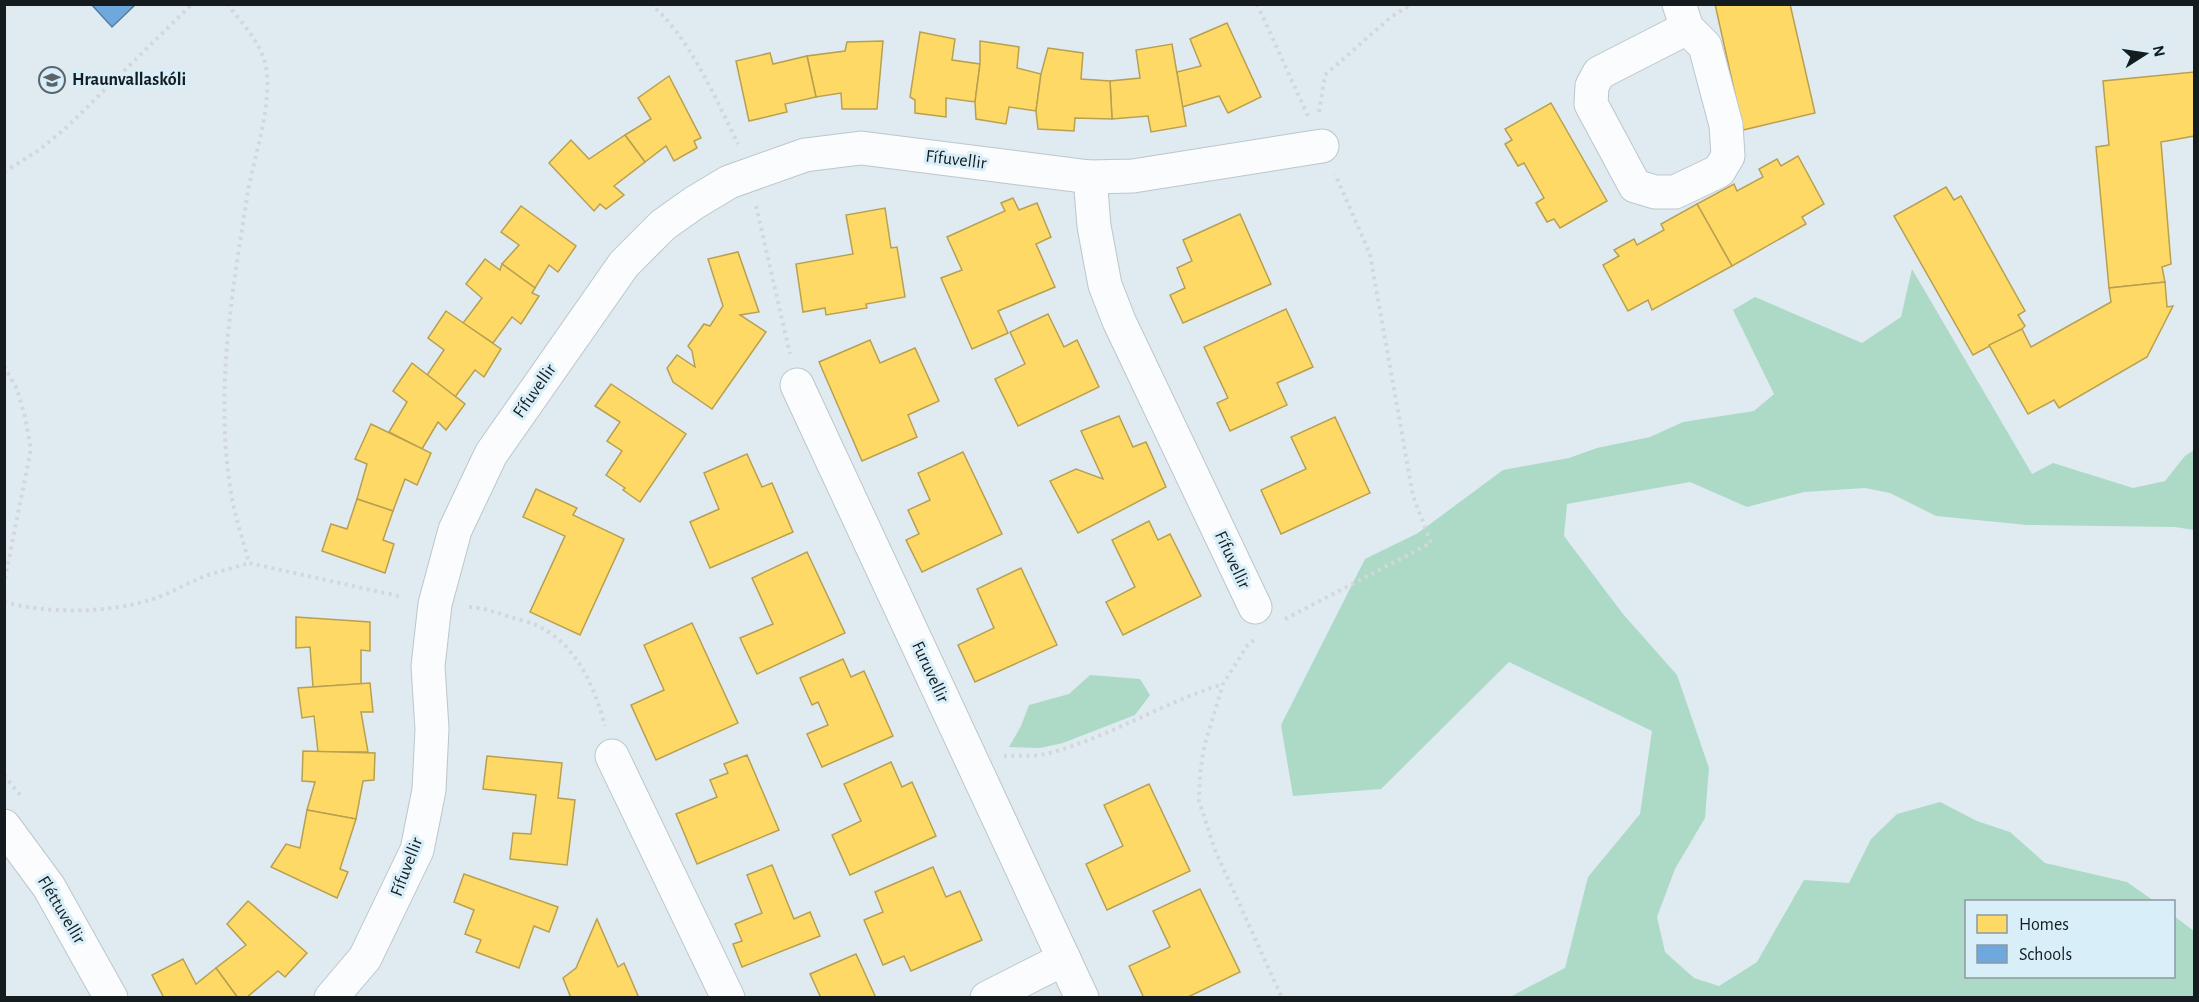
<svg xmlns="http://www.w3.org/2000/svg" width="2199" height="1002" font-family="'Alegreya Sans',sans-serif">
<rect width="100%" height="100%" fill="#dfebf1"/>
<g fill="#acdac6">
<polygon points="1912,269 2032,474 2053,463 2133,488 2165,481 2185,456 2194,450 2194,530 2175,527 2027,525 1936,516 1890,493 1865,488 1804,492 1747,507 1690,482 1567,504 1564,536 1623,614 1677,675 1709,768 1705,818 1675,869 1657,917 1665,952 1694,978 1719,986 1757,962 1804,880 1849,883 1871,839 1897,814 1940,802 1977,821 2010,832 2045,863 2127,882 2154,901 1966,902 1966,976 2174,976 2174,916 2194,931 2194,997 1510,997 1565,968 1588,877 1640,814 1652,731 1509,662 1381,789 1293,796 1281,725 1365,559 1418,533 1503,470 1569,458 1597,448 1650,437 1683,422 1754,411 1774,394 1733,310 1755,297 1862,343 1901,317"/>
<polygon points="1090,675 1140,679 1150,695 1135,715 1063,743 1040,748 1009,747 1021,726 1029,705 1069,694"/>
</g>
<g fill="#ffd966" stroke="#b8a051" stroke-width="1.5">
<polygon points="1715,4 1790,4 1815,113 1743,130"/>
<polygon points="1227,23 1261,97 1228,113 1219,96 1182,107 1177,72 1201,66 1190,39"/>
<polygon points="920,32 955,39 952,60 980,64 975,102 946,98 946,117 915,113 915,100 910,97"/>
<polygon points="883,41 877,109 842,109 841,93 816,97 807,56 845,51 847,42"/>
<polygon points="980,41 1019,47 1017,68 1041,74 1036,111 1009,107 1006,124 976,119 975,102 980,64"/>
<polygon points="1172,44 1186,126 1151,132 1148,116 1112,119 1110,81 1140,78 1136,50"/>
<polygon points="1048,48 1083,53 1081,79 1110,81 1112,119 1075,118 1074,131 1038,129 1036,111 1041,74"/>
<polygon points="770,53 773,64 807,56 816,97 785,104 787,112 749,121 736,61"/>
<polygon points="2194,72 2194,136 2161,142 2171,264 2162,267 2165,282 2109,288 2096,147 2109,145 2103,81"/>
<polygon points="669,76 701,138 694,141 697,148 674,161 666,146 645,162 625,135 651,119 638,98"/>
<polygon points="1551,103 1607,201 1560,228 1554,219 1547,222 1536,203 1544,198 1524,163 1518,166 1505,144 1512,140 1505,129"/>
<polygon points="625,135 645,162 614,186 624,195 606,209 600,204 594,211 549,163 571,140 589,159"/>
<polygon points="1798,156 1824,204 1802,217 1806,224 1732,266 1697,204 1734,184 1737,191 1763,177 1759,169 1777,159 1781,166"/>
<polygon points="1946,187 1954,200 1961,196 2025,311 2018,315 2025,326 2022,329 1973,355 1894,216"/>
<polygon points="1013,198 1019,210 1037,203 1051,237 1036,244 1055,287 998,311 1008,333 972,349 941,278 962,270 947,237 1005,211 1001,203"/>
<polygon points="1697,204 1732,266 1652,310 1648,300 1628,311 1603,265 1619,256 1614,250 1634,239 1637,245 1664,230 1661,224"/>
<polygon points="521,206 576,246 558,272 549,265 535,288 502,264 519,245 501,232"/>
<polygon points="885,208 891,248 897,247 905,297 866,304 867,308 826,315 825,308 803,312 796,264 853,254 846,215"/>
<polygon points="1240,214 1271,284 1183,323 1170,295 1185,288 1177,268 1192,261 1183,240"/>
<polygon points="738,252 759,312 740,315 766,332 712,409 673,382 667,368 677,355 695,367 692,351 688,346 704,324 710,326 723,306 708,259"/>
<polygon points="485,259 500,270 502,264 535,288 532,293 539,296 521,324 512,317 493,343 463,323 482,298 466,284"/>
<polygon points="2165,282 2167,307 2173,306 2147,357 2059,408 2054,400 2028,414 1989,345 2022,329 2031,347 2111,302 2109,288"/>
<polygon points="1286,309 1313,367 1277,383 1287,405 1230,431 1217,403 1228,398 1204,347"/>
<polygon points="446,311 501,349 484,377 475,370 455,397 427,375 444,350 428,338"/>
<polygon points="1048,314 1064,347 1077,340 1099,387 1018,426 995,379 1025,364 1010,332"/>
<polygon points="870,340 880,363 915,348 939,401 908,415 917,437 862,461 819,362"/>
<polygon points="412,363 465,404 446,430 438,422 422,449 389,432 407,402 393,391"/>
<polygon points="611,384 686,434 640,502 623,490 625,488 606,475 622,451 607,441 620,422 595,406"/>
<polygon points="1119,416 1133,447 1146,442 1166,487 1078,533 1050,481 1076,469 1103,479 1081,431"/>
<polygon points="1335,417 1370,493 1281,534 1261,490 1306,469 1291,437"/>
<polygon points="371,424 431,453 417,485 405,479 393,511 357,499 367,464 355,459"/>
<polygon points="963,452 1002,534 922,572 906,540 919,534 908,510 930,500 918,473"/>
<polygon points="747,454 762,487 772,483 793,532 710,568 690,522 719,509 704,473"/>
<polygon points="536,489 577,508 573,515 624,539 580,635 530,612 565,536 523,517"/>
<polygon points="357,499 393,511 383,540 394,544 385,573 322,551 331,524 347,529"/>
<polygon points="1149,521 1158,540 1170,534 1201,596 1123,635 1106,602 1135,587 1112,540"/>
<polygon points="807,552 845,633 757,674 740,638 773,624 752,578"/>
<polygon points="1021,568 1057,645 975,682 958,645 994,628 977,589"/>
<polygon points="296,617 370,622 370,651 361,650 361,684 313,687 310,647 296,648"/>
<polygon points="692,623 738,723 656,760 631,705 664,690 644,645"/>
<polygon points="843,659 851,677 864,671 893,736 822,767 807,734 828,725 818,702 812,705 800,678"/>
<polygon points="370,683 373,712 361,712 368,752 318,752 314,716 302,718 298,688"/>
<polygon points="303,751 375,753 374,780 363,781 356,819 307,810 315,782 302,781"/>
<polygon points="747,755 779,830 697,864 676,814 717,797 710,780 728,773 724,764"/>
<polygon points="487,756 562,763 558,798 575,800 567,865 510,859 513,833 531,834 536,795 483,789"/>
<polygon points="891,762 902,787 912,782 936,836 850,875 832,835 861,821 844,784"/>
<polygon points="1149,784 1190,871 1107,910 1086,864 1123,846 1104,805"/>
<polygon points="307,810 356,819 340,869 348,872 337,898 271,867 286,844 300,848"/>
<polygon points="772,865 794,919 810,912 820,936 742,967 733,944 742,941 735,924 762,913 747,875"/>
<polygon points="933,867 946,897 960,891 982,940 911,971 904,956 883,965 864,920 883,912 875,892"/>
<polygon points="464,874 558,907 549,932 534,926 519,968 476,952 481,940 465,934 474,910 454,902"/>
<polygon points="1200,889 1240,972 1186,998 1144,998 1129,966 1170,947 1153,911"/>
<polygon points="248,901 307,953 285,977 278,971 246,998 238,998 216,968 246,945 227,924"/>
<polygon points="597,919 618,967 624,963 639,998 571,998 563,978 576,968"/>
<polygon points="856,954 876,998 821,998 810,974"/>
<polygon points="183,959 196,984 216,968 238,998 164,998 152,975"/>
</g>
<polygon fill="#6fa8dc" stroke="#547ea4" stroke-width="1.5" points="91,4 136,4 112,27"/>
<g fill="none" stroke-linecap="round" stroke-linejoin="round">
<defs>
<g id="minor">
<polyline points="1679,4 1687,28 1705,46 1726,125 1728,156 1719,171 1675,192 1655,192 1635,186 1591,104 1592,86 1599,73 1687,28"/>
<polyline points="1090,177 1094,226 1105,285 1119,321 1255,607"/>
<polyline points="797,385 1082,998"/>
<polyline points="612,756 728,998"/>
<polyline points="4,826 49,887 111,998"/>
<polyline points="331,998 365,958 417,850 429,790 432,729 428,666 435,604 455,530 491,454 624,264 663,225 694,203 729,182 805,155 861,148 1090,177 1133,176 1322,146"/>
<polyline points="987,998 1064,959"/>
</g>
</defs>
<use href="#minor" stroke="#bdc6cb" stroke-width="35"/>
<g stroke="#d4d7d9" stroke-width="4" stroke-dasharray="3 4.5" stroke-linecap="butt">
<path d="M227,4C243,24 265,47 267,74C270,117 252,161 246,204C231,298 215,397 231,493C235,517 243,540 249,563L403,597"/>
<path d="M650,4C687,32 718,103 738,144"/>
<polyline points="1257,4 1308,116"/>
<polyline points="1319,112 1325,75 1391,17 1412,4"/>
<polyline points="4,172 39,150 67,127 192,4"/>
<polyline points="756,206 790,354"/>
<polyline points="4,366 17,389 25,417 31,449 4,583"/>
<path d="M4,602C46,614 109,613 150,600C167,595 184,585 200,578C216,572 233,568 249,563"/>
<path d="M469,607C484,608 496,612 510,617C518,619 528,622 536,625C577,644 594,686 605,726"/>
<polyline points="1285,619 1431,543 1413,496 1370,254 1335,174"/>
<polyline points="1254,640 1247,646 1223,684 1204,747 1200,774 1199,801 1215,850 1282,998"/>
<path d="M1004,756C1017,755 1033,757 1046,754C1108,738 1162,703 1223,684"/>
<polyline points="4,775 21,796"/>
</g>
<use href="#minor" stroke="#fafcfd" stroke-width="33"/>
</g>
<defs>
<symbol id="school-ring" viewBox="-11 -11 22 22"><circle r="9.5" fill="#d8eef8" stroke="#5b6469" stroke-width="1.5"/><path d="M0-5L7-2L0 1L-7-2ZM-4 1L0 2.5L4 1V4Q0 6-4 4Z" fill="#5b6469"/></symbol>
</defs>
<g fill-rule="evenodd">
<use href="#school-ring" x="37" y="65" width="30" height="30"/>
</g>
<g text-anchor="middle" dominant-baseline="central" stroke-width="6" stroke-linejoin="round" paint-order="stroke">
<g font-size="18" font-weight="bold" fill="#141c20" stroke="#d8eef8" text-anchor="start">
<text x="72" y="80">Hraunvallaskóli</text>
</g>
<g font-size="18" fill="#141c20" stroke="#d8eef8">
<text transform="translate(956 160) rotate(7)">Fífuvellir</text>
<text transform="translate(535 391) rotate(-55)">Fífuvellir</text>
<text transform="translate(1232 560) rotate(65)">Fífuvellir</text>
<text transform="translate(930 672) rotate(65)">Furuvellir</text>
<text transform="translate(407 867) rotate(-69)">Fífuvellir</text>
<text transform="translate(61 910) rotate(59)">Fléttuvellir</text>
</g>
</g>
<rect width="2199" height="1002" fill="none" stroke="#141c20" stroke-width="12"/>
<rect x="1965" y="900" width="210" height="78" fill="#d8eef8" stroke="#8a9aa2" stroke-width="1.5"/>
<rect x="1977" y="915" width="30" height="18" fill="#ffd966" stroke="#8a9aa2" stroke-width="1.5"/>
<text x="2019" y="930" font-size="18" fill="#141c20">Homes</text>
<rect x="1977" y="945" width="30" height="18" fill="#6fa8dc" stroke="#8a9aa2" stroke-width="1.5"/>
<text x="2019" y="960" font-size="18" fill="#141c20">Schools</text>
<g transform="translate(2145 54) rotate(78)" stroke="#d8eef8" stroke-width="4.5" paint-order="stroke">
<path d="M0-4.5L10 22L0 15L-10 22Z" fill="#141c20"/>
<text y="-9" font-size="16" font-weight="bold" text-anchor="middle" fill="#141c20">N</text>
</g>
</svg>
